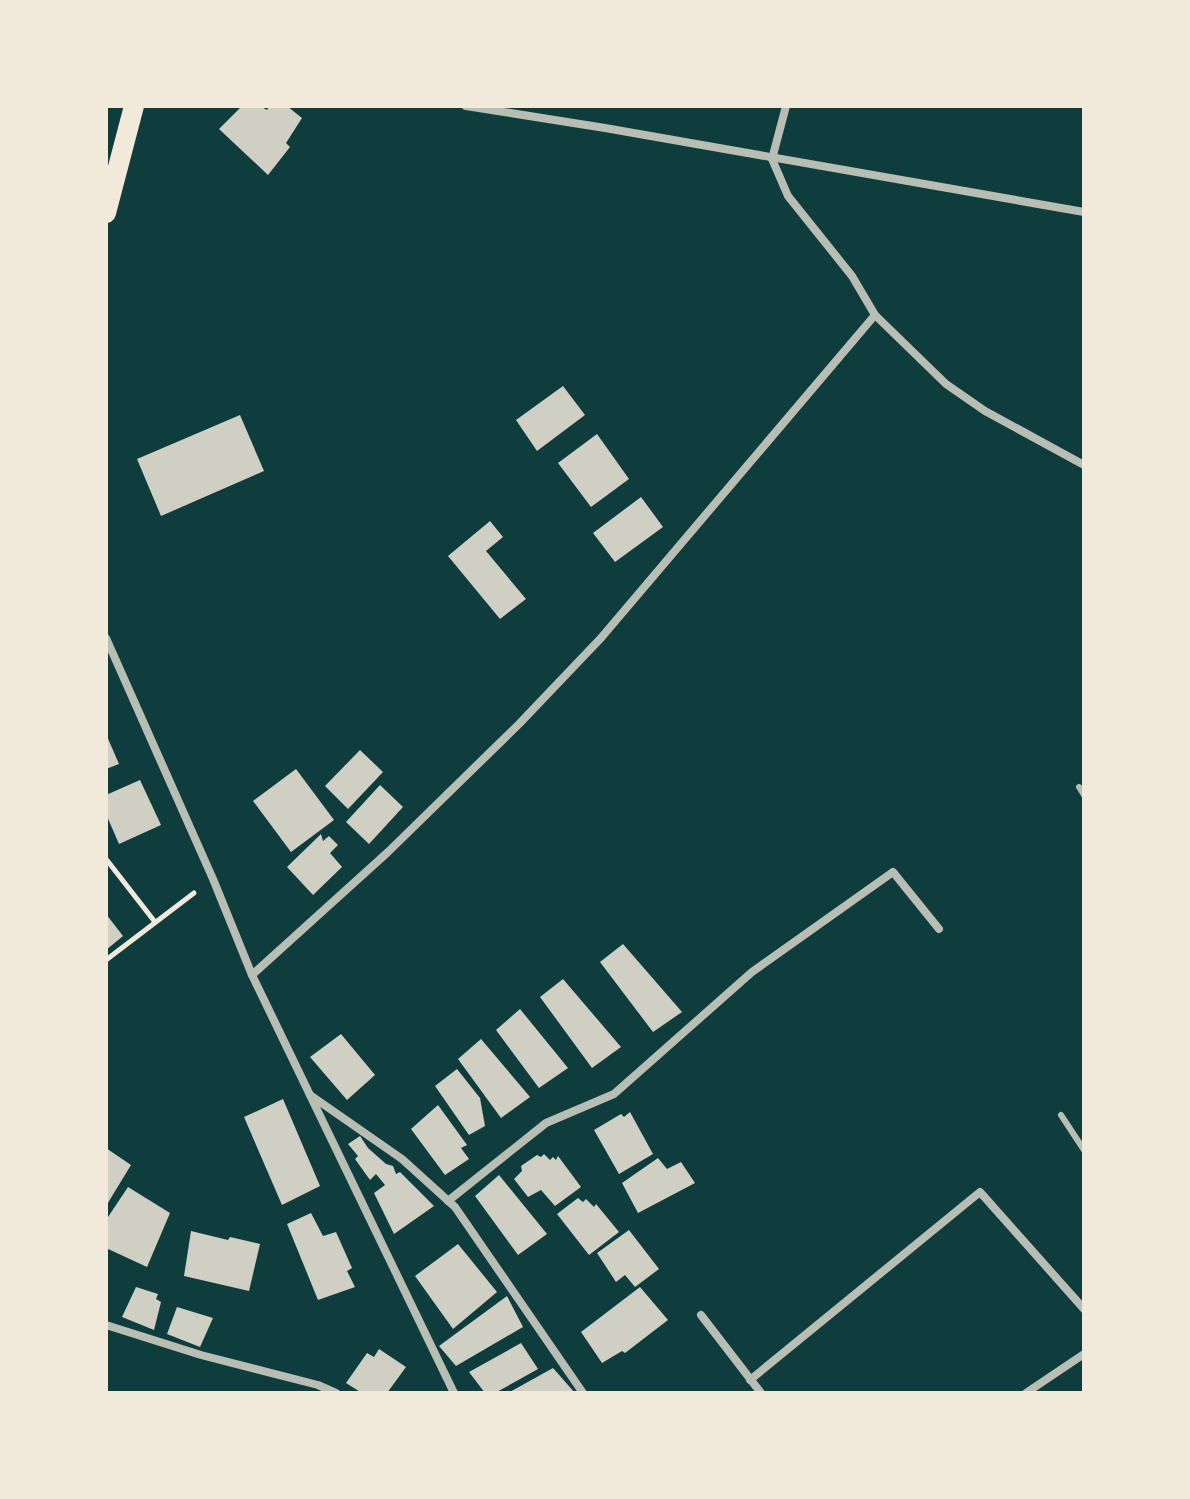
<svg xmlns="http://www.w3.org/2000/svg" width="1190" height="1499" font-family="Roboto,sans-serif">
<rect width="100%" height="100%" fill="#0f3d3e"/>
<g fill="#cfcfc3">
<polygon points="242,106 260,106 267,110 269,106 287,106 302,118 286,143 290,147 268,175 219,129"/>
<polygon points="563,386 585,415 537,451 516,420"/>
<polygon points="240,415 264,471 161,516 137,459"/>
<polygon points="597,434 629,479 591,507 558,463"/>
<polygon points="641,497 663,527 615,562 593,533"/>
<polygon points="490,521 503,537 486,551 526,599 500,619 448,556"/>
<polygon points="106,734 119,764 106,769"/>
<polygon points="360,750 383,772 348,809 325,786"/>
<polygon points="296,769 334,820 291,852 253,801"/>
<polygon points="140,780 161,825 119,844 106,814 106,795"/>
<polygon points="380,785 403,807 369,844 346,822"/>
<polygon points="321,834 323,841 329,836 338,845 330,853 342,867 313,895 287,867"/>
<polygon points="106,914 123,936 106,950"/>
<polygon points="623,944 682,1012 653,1032 600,962"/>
<polygon points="563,979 621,1047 592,1068 540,997"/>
<polygon points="520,1009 568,1068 539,1088 496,1030"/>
<polygon points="341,1034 375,1075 347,1100 310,1057"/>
<polygon points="481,1039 530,1097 501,1118 458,1059"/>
<polygon points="457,1069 480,1098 485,1126 469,1135 435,1086"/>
<polygon points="283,1099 320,1186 282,1205 244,1117"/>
<polygon points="438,1105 467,1145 461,1148 469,1159 445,1175 411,1129"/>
<polygon points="630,1112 653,1154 619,1174 594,1130 621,1114 624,1117"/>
<polygon points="360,1136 368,1148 386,1164 393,1166 396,1174 400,1172 434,1206 394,1234 374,1193 385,1185 376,1174 370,1180 355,1159 358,1156 348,1144"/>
<polygon points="106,1148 131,1165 106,1206"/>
<polygon points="544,1154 550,1160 553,1157 556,1160 558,1156 581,1187 555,1206 541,1190 528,1197 514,1179 522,1171 521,1166 537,1155 541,1157"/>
<polygon points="658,1158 667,1169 681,1162 695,1183 638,1213 622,1183"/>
<polygon points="499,1175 547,1234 518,1255 475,1196"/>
<polygon points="128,1187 170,1213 147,1267 106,1248 106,1220"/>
<polygon points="578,1198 583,1202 586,1199 594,1207 596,1204 619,1232 589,1255 557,1214"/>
<polygon points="311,1213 323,1236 336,1232 352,1268 347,1271 355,1287 318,1300 287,1224"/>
<polygon points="629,1230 659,1269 635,1287 625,1275 616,1282 597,1253"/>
<polygon points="191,1231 228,1240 230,1237 260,1244 249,1291 184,1276"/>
<polygon points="458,1244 497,1292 453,1329 415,1276"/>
<polygon points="136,1287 158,1294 156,1299 161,1302 154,1330 122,1317"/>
<polygon points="640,1287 668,1320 625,1353 622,1351 602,1363 581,1332"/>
<polygon points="507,1296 523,1327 456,1366 439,1346"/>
<polygon points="177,1307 213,1318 200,1347 167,1334"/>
<polygon points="521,1343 538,1369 495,1393 485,1393 469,1372"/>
<polygon points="379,1349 406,1367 387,1393 362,1393 346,1383 367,1353 374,1357"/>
<polygon points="553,1368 575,1393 508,1393"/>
</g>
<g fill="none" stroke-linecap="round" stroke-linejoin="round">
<g stroke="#f1e9da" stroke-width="5">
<polyline points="106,859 155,922"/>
<polyline points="106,960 194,893"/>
</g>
<g stroke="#b8beb3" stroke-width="6">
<polyline points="1079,787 1084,795"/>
<polyline points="1061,1115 1084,1150"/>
</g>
<g stroke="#b8beb3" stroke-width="8">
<polyline points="466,106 605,128 1084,212"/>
<polyline points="786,106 772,159 788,196 852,276 875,315 946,384 985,411 1084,465"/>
<polyline points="106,638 213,879 252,975 454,1393"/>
<polyline points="252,975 388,852 519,724 601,638 875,315"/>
<polyline points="310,1095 402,1159 455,1207 583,1393"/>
<polyline points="448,1201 546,1123 614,1094 752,972 893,872 939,929"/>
<polyline points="701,1315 761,1393"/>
<polyline points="106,1325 201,1355 318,1385 336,1393"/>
<polyline points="750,1380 980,1192 1084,1309"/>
<polyline points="1026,1393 1084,1354"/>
</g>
<polyline stroke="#f1e9da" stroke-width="20" points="106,213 134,106"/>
</g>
<rect width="1190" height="1499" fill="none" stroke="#f1e9da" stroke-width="216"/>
</svg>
